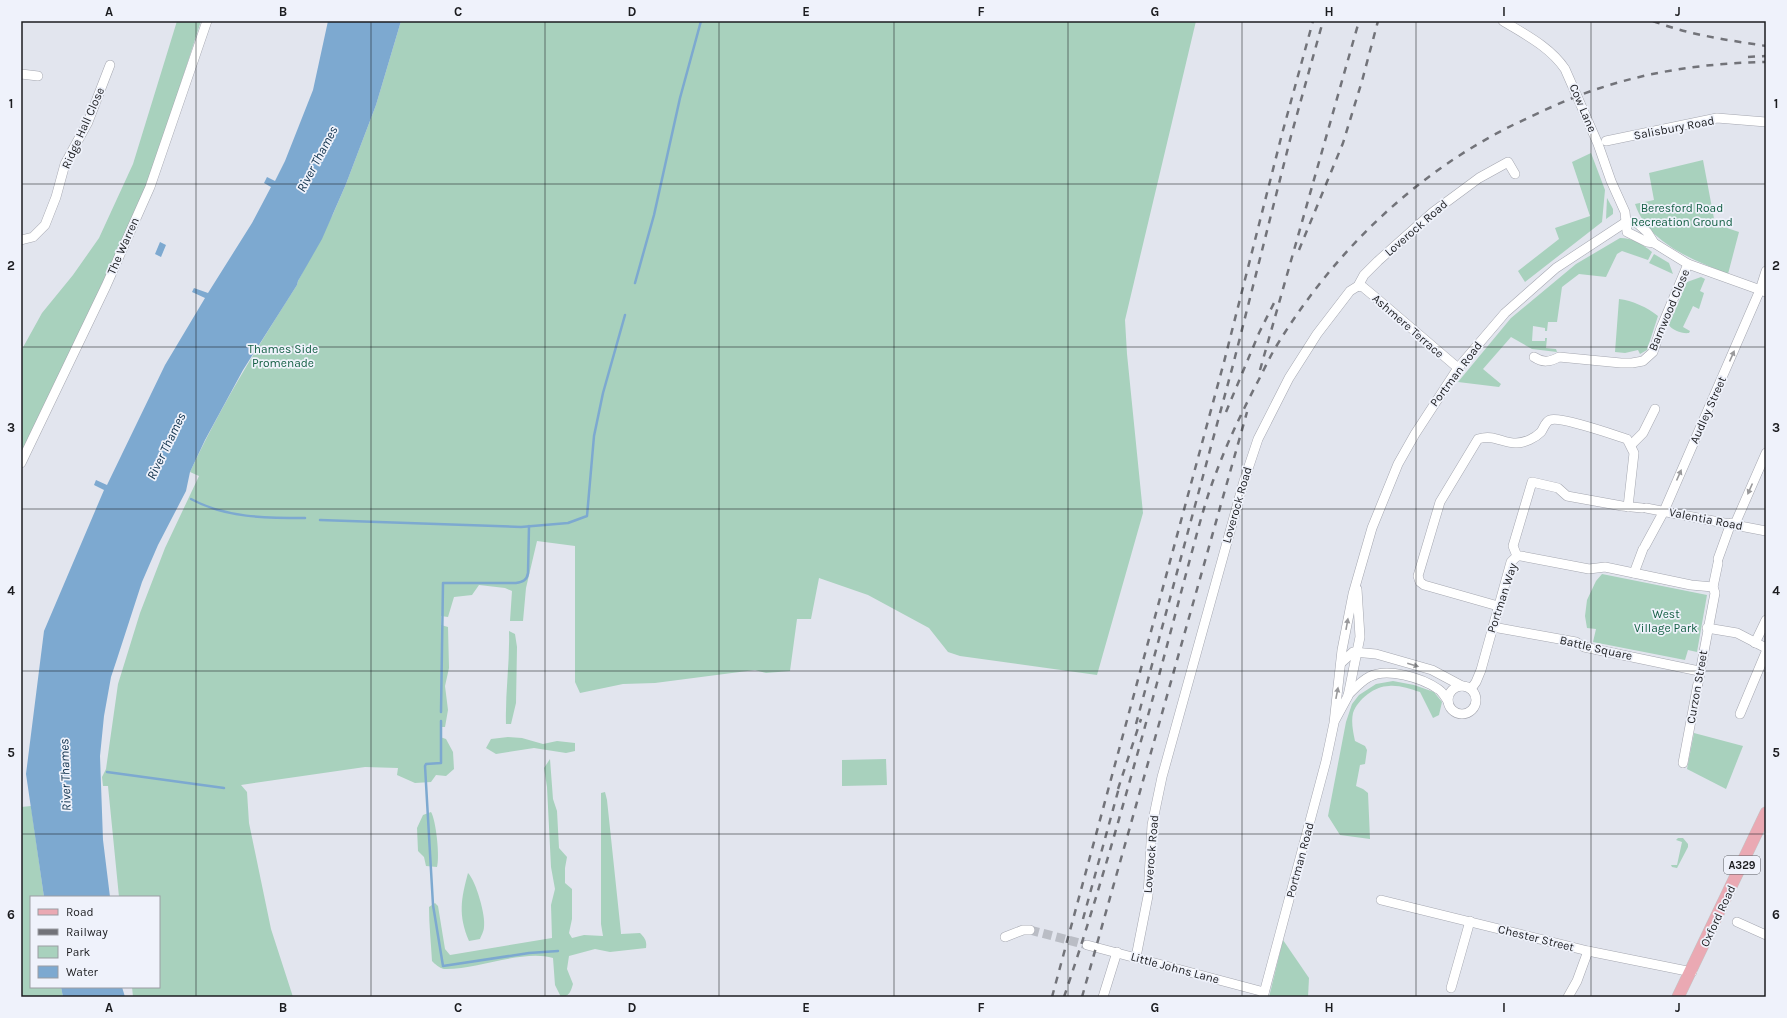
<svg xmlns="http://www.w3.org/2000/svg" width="1787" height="1018" font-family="Karla,sans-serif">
<rect width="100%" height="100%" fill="#e2e5ee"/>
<g fill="#a8d1bd">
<polygon points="177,21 201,21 170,117 146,186 93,307 21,461 21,351 42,313 73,275 99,238 133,164"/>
<path d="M401,21H1196L1125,320L1127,354L1143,513L1097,675L960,656L948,652L929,628L868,595L819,578L811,619H797L790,671L766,673L755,670L655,683L623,684L580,693L575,682V546L537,541L526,588L523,621H510L512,591L505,588L479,585L472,595L454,597L448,617L441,616V625L448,627L449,668L445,686L448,710L445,727H440V737L446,739L453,752L454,769L446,776L436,775L431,782L415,783L397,775L398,768L365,767L241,785L247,792L249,823L271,929L293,997H133L132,987H159V897H119L108,786H103L102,777L106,769L118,684L140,613L165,548L199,476L190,472C220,407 258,346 297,285L298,281L333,214L346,184L376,105Z"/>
<polygon points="1591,153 1605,190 1602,222 1525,282 1518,271 1559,239 1555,228 1590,216 1572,162"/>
<path d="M1703,160L1715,224L1739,232L1728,274C1693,260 1648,243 1635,204L1654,200L1649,173Z"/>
<polygon points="1607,198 1613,209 1613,214 1606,219"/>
<path d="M1620,238C1633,238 1642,244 1652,252L1648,260L1622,251L1617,254L1606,277L1579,274L1562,287L1557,322H1548L1547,331H1545V328L1533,326L1532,341H1545V338H1547L1546,348L1556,349L1557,352L1532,349L1511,337L1483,369L1501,384L1499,387L1458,382L1511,318L1576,264Z"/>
<polygon points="1654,254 1669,263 1673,274 1649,263"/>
<path d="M1701,277L1705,279L1700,291L1704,293L1699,309L1693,306L1683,327L1690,331L1689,333C1682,334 1672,330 1669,325L1687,282Z"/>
<path d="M1619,299C1632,300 1648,308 1658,316L1647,350L1640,354L1638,350L1625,353L1615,352Z"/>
<polygon points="1602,574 1707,595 1697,652 1688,650 1685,660 1593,642 1596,629 1587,628 1585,616 1587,600 1596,581"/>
<path d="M509,631L515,634L517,647L516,703L511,724H506C505,693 510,662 509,631Z"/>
<path d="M1393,681L1414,685L1434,692L1442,702L1439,715L1433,718L1420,692C1410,689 1399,685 1389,686C1375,686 1358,699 1353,713C1351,722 1353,732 1355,741L1365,746L1367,750L1365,764L1360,765L1356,786L1363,789L1368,793L1370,839L1340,835L1328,816L1346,722L1352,704L1359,695L1376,684Z"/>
<polygon points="1694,733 1743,746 1726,789 1687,769"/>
<polygon points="508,737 522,738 543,744 557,741 575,743 575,751 566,753 534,748 496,754 486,748 491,739"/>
<path d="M550,759L553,799L557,811L559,848L567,857L565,868V883L572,889V919L569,933L572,938L584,935L603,936L601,924V793L605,792L607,800L621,933V934L640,933C645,938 647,941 646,948L610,952L595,949L569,956L567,969L573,984C571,991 569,997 561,997L555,985L553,958C523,949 477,970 444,969C439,968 435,964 432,961C431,943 429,925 429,907L435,903L438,906L445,949L450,955L552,938L551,905L555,889L551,867L547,787L544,768Z"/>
<polygon points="886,759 887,785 842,786 842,760"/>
<polygon points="31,806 44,897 31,897 31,987 61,987 63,997 21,997 21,807"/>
<path d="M431,812C436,820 440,857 437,867L426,866L424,857L418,851L417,828L423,815Z"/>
<polygon points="1678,838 1683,838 1688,844 1688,847 1677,868 1672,867 1671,865 1677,865 1682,842 1676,840"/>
<path d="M468,873C476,881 486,916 484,927C484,931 481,936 480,939L469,941C458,915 461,899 468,873Z"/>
<polygon points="1283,940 1309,978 1308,997 1269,997"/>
</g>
<g fill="#7da9d0">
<polygon points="328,21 401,21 376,105 346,184 322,239 298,281 297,285 243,370 205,440 190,472 186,491 158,545 142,582 117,659 111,677 104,716 100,756 103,840 110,897 44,897 26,774 44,631 104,490 94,485 96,480 107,485 165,365 205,298 192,292 194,288 208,293 252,223 271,187 264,183 267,177 275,181 285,161 313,90"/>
<polygon points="160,242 166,245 161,257 155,254"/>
<polygon points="61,987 122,987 125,997 63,997"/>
</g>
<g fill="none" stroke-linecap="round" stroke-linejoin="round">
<g stroke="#7da9d0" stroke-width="2.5">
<polyline points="635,283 654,215 680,98 701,21"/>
<path d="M191,499C226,518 265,518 305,518"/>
<polyline points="320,520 521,527 568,523 587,516 594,436 603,393 625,315"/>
<path d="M441,712L443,583H516C523,582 527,580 528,573L529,526"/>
<polyline points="441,721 441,763 426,764 425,766 433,905 443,966 529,953 558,951"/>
<polyline points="107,772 224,788"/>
</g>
<polyline stroke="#babdc5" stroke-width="9" stroke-dasharray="9 4.5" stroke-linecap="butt" points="1030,930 1087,945"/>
<defs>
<g id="minor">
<path d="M1503,21C1526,35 1550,47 1565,69L1598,144L1611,181L1625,212L1627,232L1647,242L1654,243"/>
<polyline points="21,74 38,76"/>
<polyline points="1606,141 1717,118 1766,122"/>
<polyline points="1626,222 1637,223 1647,232 1654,243 1688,264 1766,292"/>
<polyline points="21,240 33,237 45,225 56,197 65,164 88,122 110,65"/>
<polyline points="1358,286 1363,287 1375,297 1458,368"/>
<path d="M1534,357C1543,363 1550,362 1559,357L1621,363H1632L1643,361L1653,352L1661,328L1688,264"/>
<polyline points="1631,445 1643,433 1655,409"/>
<polyline points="21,463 106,286 150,187 207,21"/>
<polyline points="1646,508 1766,531"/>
<polyline points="1735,524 1766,453"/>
<polyline points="1645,546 1664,511 1760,290 1766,271"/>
<polyline points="1517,556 1521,556 1589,569 1605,567 1691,585 1713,587"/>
<polyline points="1718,559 1731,523"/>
<polyline points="1634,573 1643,549"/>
<path d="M1498,606L1424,585L1420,582L1418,576L1440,502L1478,439C1494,434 1502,443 1516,443C1525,443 1535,438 1541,432C1544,428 1545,422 1550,420C1560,416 1614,435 1627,439L1634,453L1628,507"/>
<polyline points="1493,627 1576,642 1584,647 1699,671"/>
<polyline points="1707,628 1737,633 1766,648"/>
<polyline points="1755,643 1766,620"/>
<polyline points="1341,663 1353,652 1376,654 1432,670 1462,686"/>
<circle cx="1462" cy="700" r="14"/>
<polyline points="1471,689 1476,682 1481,670 1511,562 1517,556 1513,546 1532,482 1558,488 1567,496 1622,506 1642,508"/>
<path d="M1348,695C1354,689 1361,681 1369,677C1387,667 1422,678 1438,689C1442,691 1445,697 1448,701"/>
<polyline points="1740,714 1766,652"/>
<polyline points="1335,720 1348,696 1360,637 1357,589"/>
<polyline points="1683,763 1715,593 1713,587 1718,563"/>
<polyline points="1381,900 1588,951 1692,972"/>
<polyline points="1737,922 1766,935"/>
<polyline points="1005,937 1023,930 1030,930"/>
<polyline points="1087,945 1264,992"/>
<polyline points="1136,957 1148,896 1152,825 1162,777 1244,481 1258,439 1289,378 1317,334 1350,291 1358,286 1364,275 1378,261 1433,212 1479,178 1508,162 1515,174"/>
<polyline points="1451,988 1470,921"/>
<polyline points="1103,997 1117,952"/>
<polyline points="1263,997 1326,761 1334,723 1342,650 1353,594 1372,528 1398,464 1415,434 1458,368 1505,313 1556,268 1626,222"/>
<polyline points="1568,997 1577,981 1588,951"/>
</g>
<polyline id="major" points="1678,997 1766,813"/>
</defs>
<use href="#minor" stroke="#a5a7b0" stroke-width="10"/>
<use href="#major" stroke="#c4c4c5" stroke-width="13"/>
<use href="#minor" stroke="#fff" stroke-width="9"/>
<use href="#major" stroke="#eaa9b3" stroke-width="12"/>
<g stroke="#727379" stroke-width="2.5" stroke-dasharray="7 7" stroke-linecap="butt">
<path d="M1653,21C1689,35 1728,40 1766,46"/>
<polyline points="1748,57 1766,56"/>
<polyline points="1299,250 1343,143 1362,81 1378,21"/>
<polyline points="1260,370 1359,21"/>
<polyline points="1226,412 1259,333 1276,299"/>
<polyline points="1136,724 1233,365 1291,136 1323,21"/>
<polyline points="1118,789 1141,719"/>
<polyline points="1083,919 1120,784"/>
<polyline points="1052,997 1224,362 1282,134 1313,21"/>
<path d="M1064,997C1099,894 1128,788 1157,683C1168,642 1179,600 1190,559C1198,530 1205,501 1216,473C1227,443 1241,414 1256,385C1263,372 1269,358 1277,345C1334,252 1414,174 1513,125C1536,114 1559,103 1583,94C1642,72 1704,63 1766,62"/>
<polyline points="1082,997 1247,412"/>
</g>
</g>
<defs><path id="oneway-solid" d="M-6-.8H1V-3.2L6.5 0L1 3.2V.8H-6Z"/></defs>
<g fill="#99999b">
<use href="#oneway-solid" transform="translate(1732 356) rotate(-66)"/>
<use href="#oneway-solid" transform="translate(1679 475) rotate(-66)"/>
<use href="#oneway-solid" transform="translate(1750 489) rotate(114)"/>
<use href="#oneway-solid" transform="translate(1347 624) rotate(-80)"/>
<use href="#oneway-solid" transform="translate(1413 665) rotate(16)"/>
<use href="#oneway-solid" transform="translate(1337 693) rotate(-79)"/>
</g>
<path fill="none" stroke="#1c1d20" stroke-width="1" stroke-opacity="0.55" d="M196,21V997M371,21V997M545,21V997M719,21V997M894,21V997M1068,21V997M1242,21V997M1416,21V997M1591,21V997M21,184H1766M21,347H1766M21,509H1766M21,671H1766M21,834H1766"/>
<g text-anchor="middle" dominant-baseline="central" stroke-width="3.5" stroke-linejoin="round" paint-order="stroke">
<rect fill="#eff2fb" stroke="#5b5d62" stroke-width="1" x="1724" y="856" width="36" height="18" rx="3"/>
<g font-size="11" font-weight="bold" fill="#1c1d20">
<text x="1742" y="865">A329</text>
</g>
<g font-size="12" fill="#1c1d20" stroke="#eff2fb">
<text transform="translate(1583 108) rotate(67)">Cow Lane</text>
<text transform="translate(83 128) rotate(-66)">Ridge Hall Close</text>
<text transform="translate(1674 128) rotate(-11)">Salisbury Road</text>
<text transform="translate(1416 228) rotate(-41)">Loverock Road</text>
<text transform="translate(123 246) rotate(-66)">The Warren</text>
<text transform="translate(1669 310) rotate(-67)">Barnwood Close</text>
<text transform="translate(1408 326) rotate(41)">Ashmere Terrace</text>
<text transform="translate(1456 374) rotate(-53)">Portman Road</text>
<text transform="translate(1708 410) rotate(-66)">Audley Street</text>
<text transform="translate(1237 505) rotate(-74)">Loverock Road</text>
<text transform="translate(1706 519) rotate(11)">Valentia Road</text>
<text transform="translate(1502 598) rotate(-72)">Portman Way</text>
<text transform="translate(1596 648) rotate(13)">Battle Square</text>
<text transform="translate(1697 687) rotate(-80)">Curzon Street</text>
<text transform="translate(1151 854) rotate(-85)">Loverock Road</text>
<text transform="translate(1300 860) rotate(-75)">Portman Road</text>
<text transform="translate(1718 916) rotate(-65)">Oxford Road</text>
<text transform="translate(1536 938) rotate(14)">Chester Street</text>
<text transform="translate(1175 968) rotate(15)">Little Johns Lane</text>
</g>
<g font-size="12" fill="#145f44" stroke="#eff2fb">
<text x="1682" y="208">Beresford Road<tspan x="1682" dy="14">Recreation Ground</tspan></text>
<text x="283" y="349">Thames Side<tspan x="283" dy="14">Promenade</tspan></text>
<text x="1666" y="614">West<tspan x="1666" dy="14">Village Park</tspan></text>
</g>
<g font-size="13" font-style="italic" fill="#0f314c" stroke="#eff2fb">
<text transform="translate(317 159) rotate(-62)">River Thames</text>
<text transform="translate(166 446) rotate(-64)">River Thames</text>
<text transform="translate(65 775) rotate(-92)">River Thames</text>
</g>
</g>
<rect width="1787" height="1018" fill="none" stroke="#eff2fb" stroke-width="44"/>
<rect x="30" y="896" width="130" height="92" fill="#eff2fb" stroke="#9b9da3"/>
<rect x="38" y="909" width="20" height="6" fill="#eaa9b3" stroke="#9b9da3"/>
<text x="66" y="916" font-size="12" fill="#1c1d20">Road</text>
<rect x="38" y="929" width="20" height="6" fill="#727379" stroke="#9b9da3"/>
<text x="66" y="936" font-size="12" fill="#1c1d20">Railway</text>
<rect x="38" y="946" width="20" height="12" fill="#a8d1bd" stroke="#9b9da3"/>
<text x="66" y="956" font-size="12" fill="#1c1d20">Park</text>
<rect x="38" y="966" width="20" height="12" fill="#7da9d0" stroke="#9b9da3"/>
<text x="66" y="976" font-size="12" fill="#1c1d20">Water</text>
<rect x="22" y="22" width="1743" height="974" fill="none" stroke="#1c1d20" stroke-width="1.5"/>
<g font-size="13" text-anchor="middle" font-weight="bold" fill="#1c1d20">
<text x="109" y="16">A</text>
<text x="283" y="16">B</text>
<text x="458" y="16">C</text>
<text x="632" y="16">D</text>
<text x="806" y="16">E</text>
<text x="981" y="16">F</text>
<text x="1155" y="16">G</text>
<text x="1329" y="16">H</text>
<text x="1504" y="16">I</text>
<text x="1678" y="16">J</text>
<text x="11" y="108">1</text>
<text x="1776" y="108">1</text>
<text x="11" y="270">2</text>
<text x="1776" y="270">2</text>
<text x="11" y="432">3</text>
<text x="1776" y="432">3</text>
<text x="11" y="595">4</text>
<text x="1776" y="595">4</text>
<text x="11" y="757">5</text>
<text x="1776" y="757">5</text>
<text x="11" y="919">6</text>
<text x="1776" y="919">6</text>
<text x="109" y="1012">A</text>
<text x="283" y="1012">B</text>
<text x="458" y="1012">C</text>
<text x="632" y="1012">D</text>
<text x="806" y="1012">E</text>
<text x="981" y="1012">F</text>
<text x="1155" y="1012">G</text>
<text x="1329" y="1012">H</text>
<text x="1504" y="1012">I</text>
<text x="1678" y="1012">J</text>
</g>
</svg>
